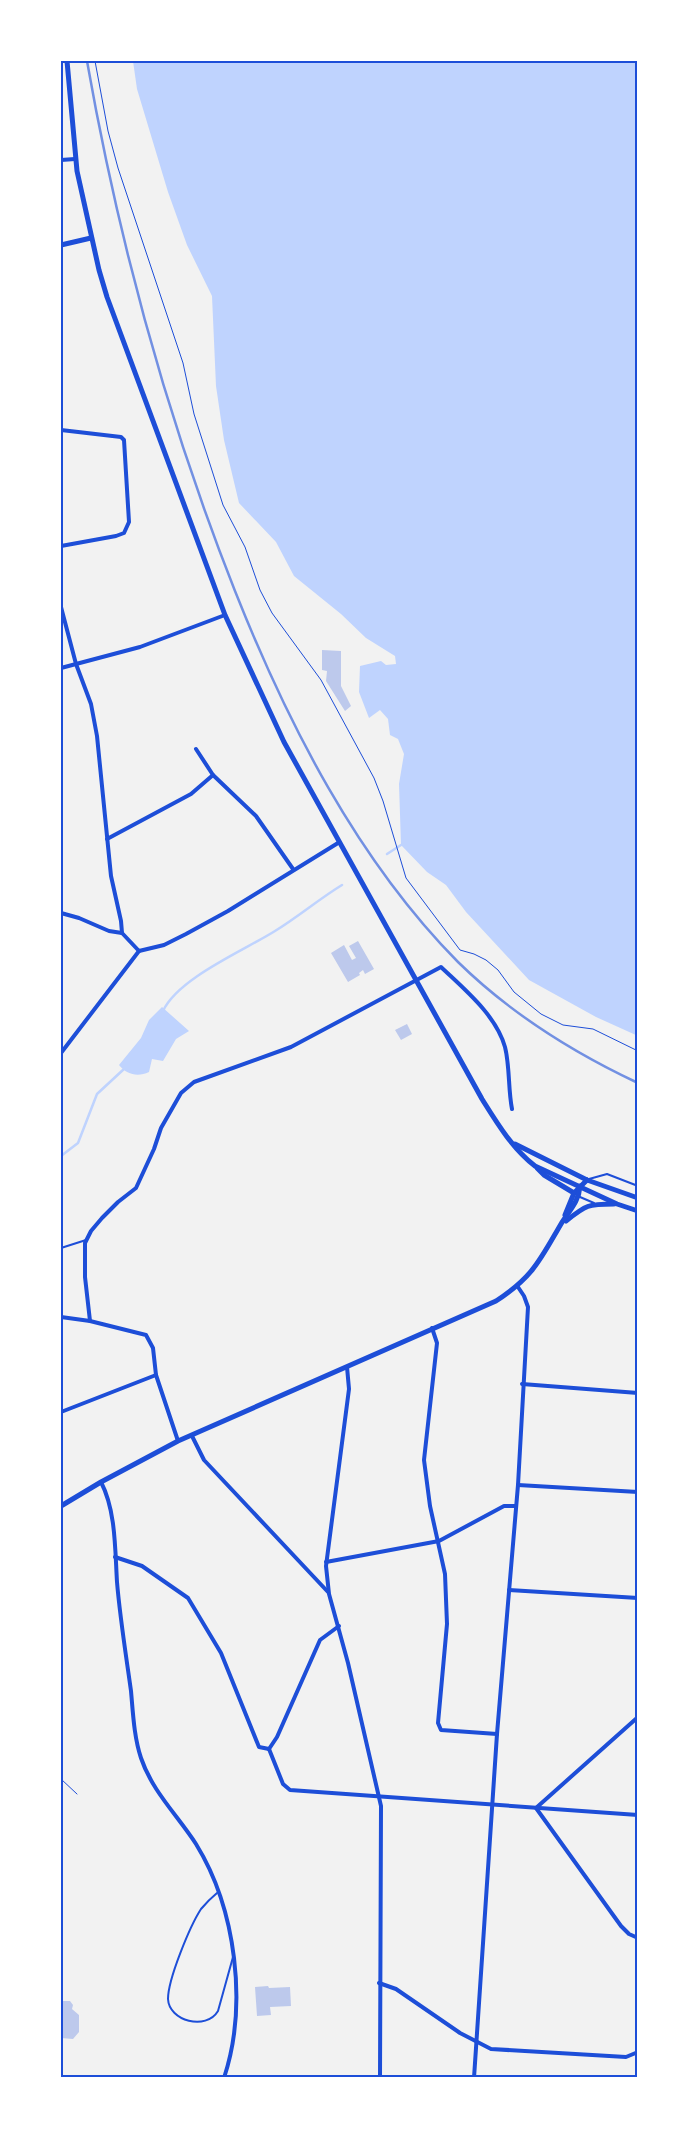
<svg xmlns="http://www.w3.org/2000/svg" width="699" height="2139" font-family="Montserrat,sans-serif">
<rect width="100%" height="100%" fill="#f2f2f2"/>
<g fill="#bfd3fe">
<polygon points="133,61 638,61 638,1036 596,1017 529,980 466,912 446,885 427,872 401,845 399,784 404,754 398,739 390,735 388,719 380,710 369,718 359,692 360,666 381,661 386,665 396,664 395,656 366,638 341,614 294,576 276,542 239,503 224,440 216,386 212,296 187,245 168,192 137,89"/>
<path d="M162,1007L189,1031L176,1039L163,1061L152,1059L149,1072C138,1077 127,1075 119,1065L141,1038L149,1020Z"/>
</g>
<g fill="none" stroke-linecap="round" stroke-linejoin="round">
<g stroke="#bfd3fe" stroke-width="2.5">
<polyline points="387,854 401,845"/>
<path d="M163,1011C178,978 245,950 275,931C298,917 319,899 342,885"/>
<polyline points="61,1156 78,1143 97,1094 124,1069"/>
</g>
</g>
<g fill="#bdc9ec">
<polygon points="322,650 341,651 341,686 351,706 345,711 326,681 327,671 322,670"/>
<polygon points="358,941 374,969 365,974 363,970 359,973 360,975 348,982 331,953 344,945 352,960 356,958 349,946"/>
<polygon points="407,1024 412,1034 401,1040 395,1030"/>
<polygon points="268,1986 269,1988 290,1987 291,2006 270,2007 271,2015 257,2016 255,1987"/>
<polygon points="61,2001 70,2001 73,2005 72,2009 79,2015 79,2032 73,2039 61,2038"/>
</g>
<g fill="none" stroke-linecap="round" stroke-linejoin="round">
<g stroke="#1d4ed8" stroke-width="1">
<polyline points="95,61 108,131 118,168 183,363 194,414 223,505 245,547 260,590 272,613 321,680 374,778 383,801 406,878 460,950 474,954 486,960 498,970 514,992 541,1014 563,1025 593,1029 638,1051"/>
<polyline points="61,1779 77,1794"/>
</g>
<g stroke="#1d4ed8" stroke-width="2">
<polyline points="589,1179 607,1174 638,1186"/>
<polyline points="580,1197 594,1203"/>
<polyline points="61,1248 86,1240"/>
<path d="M217,1893C211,1898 206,1903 201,1909C190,1926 168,1979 168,1999C169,2021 206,2031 218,2011L233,1957"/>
</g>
<g stroke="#1d4ed8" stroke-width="4">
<polyline points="61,160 75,159"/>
<polyline points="61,430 121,437 124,440 129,522 124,533 116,536 61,546"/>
<polyline points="61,607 76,664 91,704 97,736 111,876 121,921 122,933"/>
<polyline points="61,668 140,647 225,615"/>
<polyline points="196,749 213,775 256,816 293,869"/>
<polyline points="107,839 191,794 213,775"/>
<polyline points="61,913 79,918 109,931 122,933 139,951 164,945 186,934 228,911 338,843"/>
<polyline points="61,1053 139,951"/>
<polyline points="61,1317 90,1321 146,1335 153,1348 156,1375 178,1441"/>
<path d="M90,1321L85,1277V1243L91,1231L102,1218L118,1202L136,1188L154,1149L161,1128L181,1093L194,1082L291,1047L441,967C464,989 496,1015 505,1047C510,1067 508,1089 512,1109"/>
<polyline points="432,1328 437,1343 424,1460 430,1506 445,1574 447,1624 438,1723 441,1730 497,1734"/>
<polyline points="347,1367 349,1389 326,1566 329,1594 348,1663 381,1806 380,2078"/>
<polyline points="522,1384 638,1393"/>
<polyline points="61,1412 156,1375"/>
<polyline points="192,1436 204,1460 328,1592"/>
<path d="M101,1482C116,1511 115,1550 117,1582C120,1618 126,1655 131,1691C133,1713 134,1737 141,1758C152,1791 178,1816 196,1844C236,1909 248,2005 224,2078"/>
<polyline points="518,1485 638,1492"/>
<polyline points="115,1557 142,1566 188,1598 221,1653 259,1747 269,1749"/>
<polyline points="326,1562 439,1541 504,1506 516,1506"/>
<polyline points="509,1590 638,1598"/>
<polyline points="638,1717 536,1808 621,1926 629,1934 638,1938"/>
<polyline points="269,1749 283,1784 290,1790 638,1815"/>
<polyline points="269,1749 277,1737 320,1640 339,1626"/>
<polyline points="379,1983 396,1989 460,2033 491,2049 626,2057 638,2052"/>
<polyline points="474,2078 497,1734 518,1485 528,1307 524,1296 518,1287"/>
</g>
<g stroke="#1d4ed8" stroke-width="5">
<path d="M67,61L77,171L99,270L107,297L225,615L284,742L482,1099C497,1123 512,1148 535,1166L617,1204L638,1211"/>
<polyline points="61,245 91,238"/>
<polyline points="515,1144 587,1180 638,1198"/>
<polyline points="537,1168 544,1175 574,1193"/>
<polyline points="565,1215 574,1193 587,1180"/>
<path d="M566,1221C586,1205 588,1204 614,1204"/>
<path d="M61,1506L101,1482L178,1441L496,1301C533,1277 540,1260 561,1224C569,1211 579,1202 580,1186"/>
</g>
<path stroke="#7290e2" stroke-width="2.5" d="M87,61C119,243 167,419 235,591C287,722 357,860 458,962C510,1013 572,1052 638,1083"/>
</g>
<rect width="699" height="2139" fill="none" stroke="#ffffff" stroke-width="125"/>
<rect x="62" y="62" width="574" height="2014" fill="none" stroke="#1d4ed8" stroke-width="2"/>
</svg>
